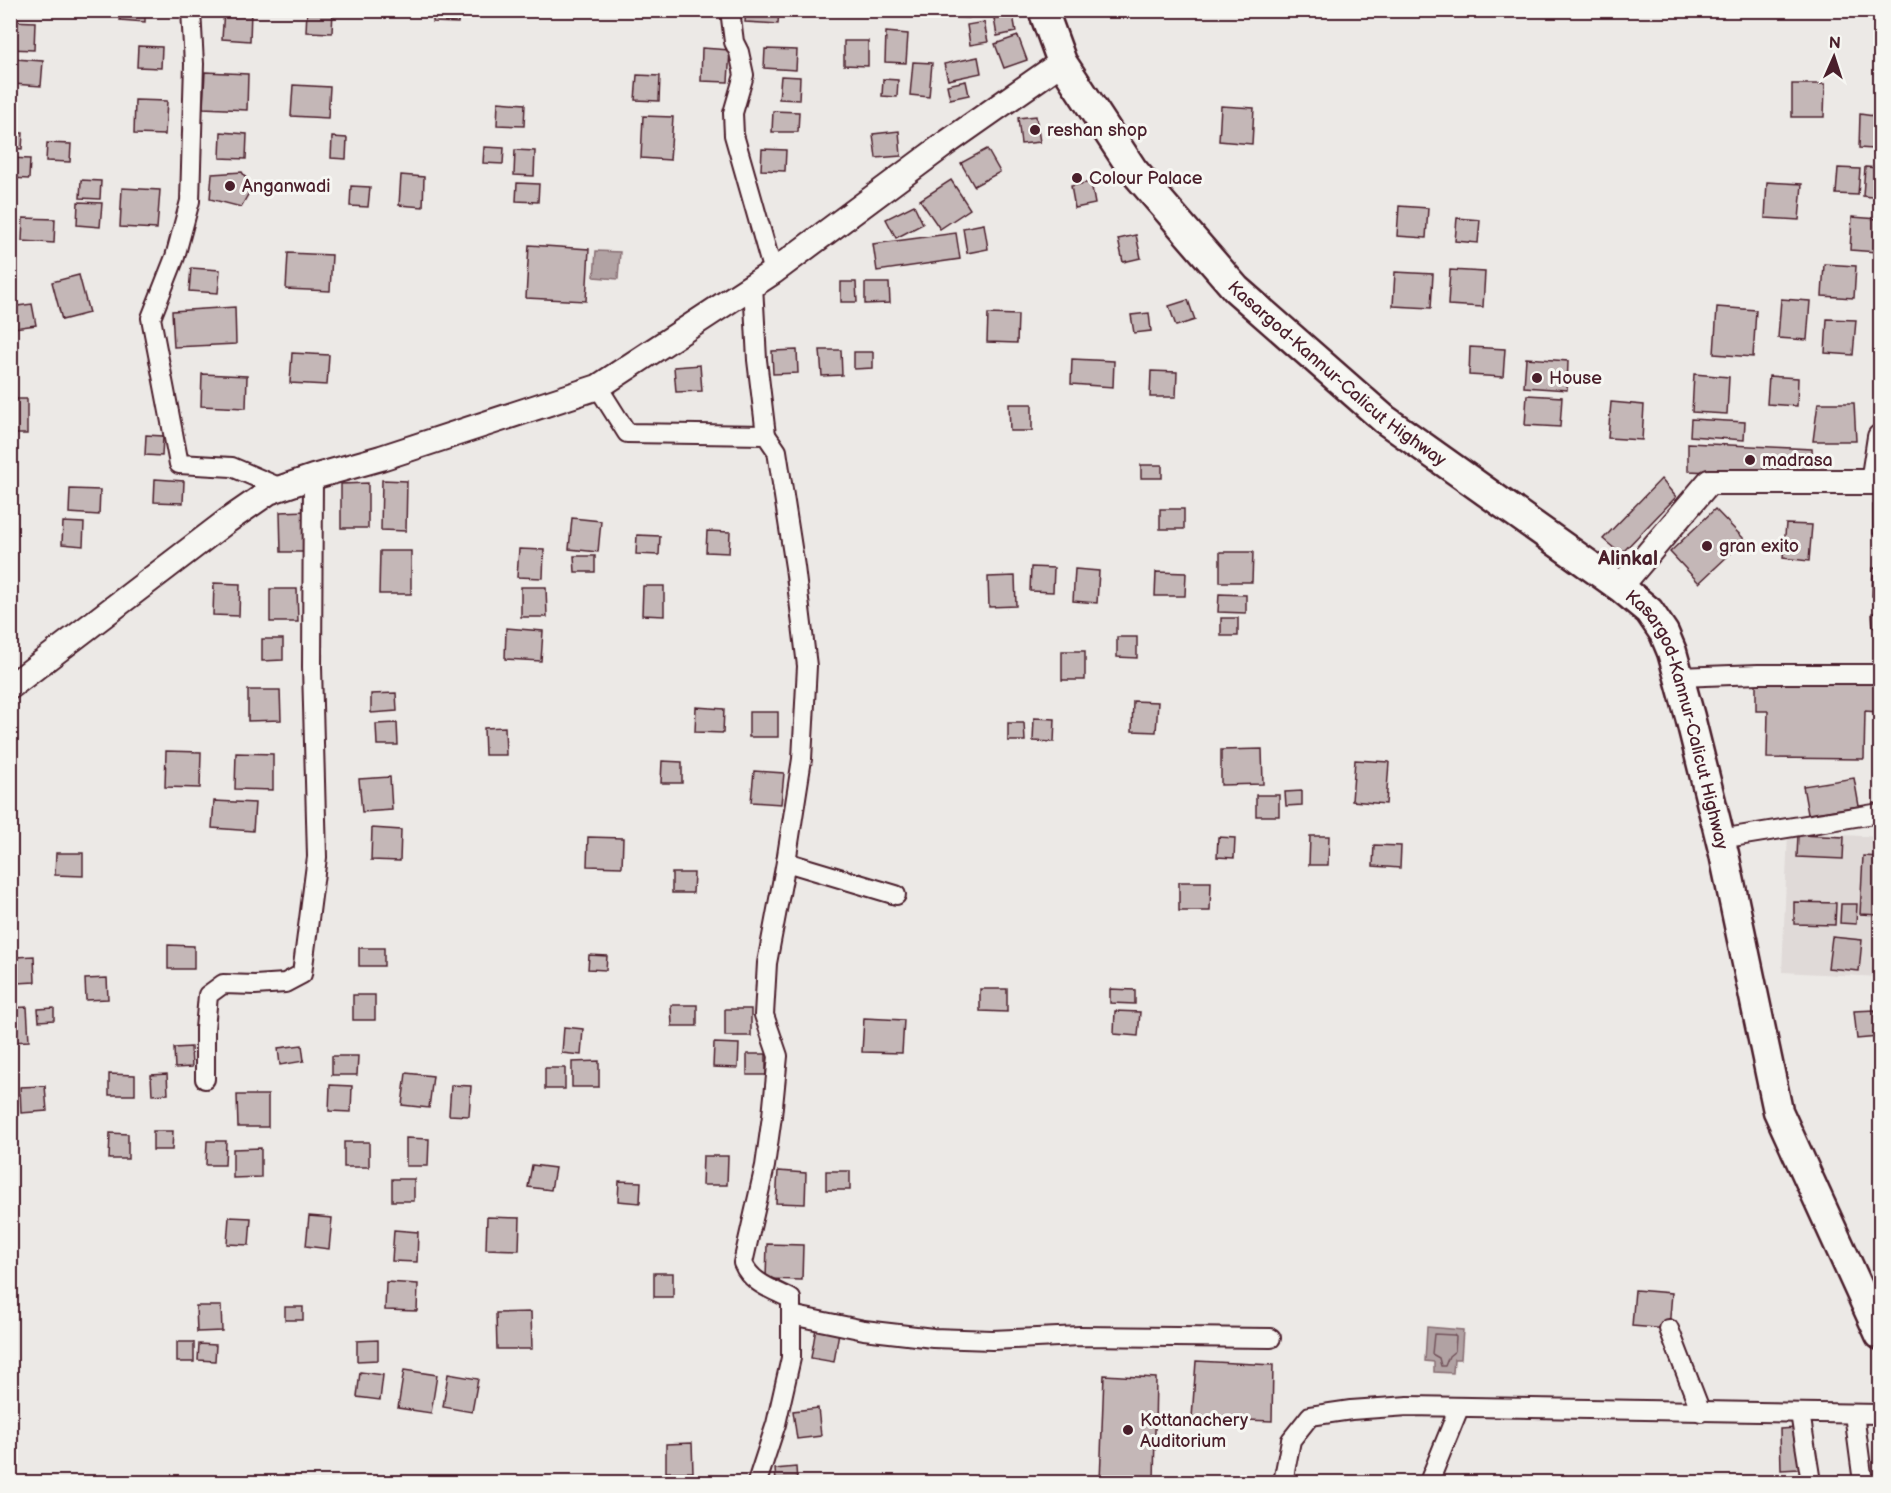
<svg xmlns="http://www.w3.org/2000/svg" width="1891" height="1493" font-family="'Balsamiq Sans',sans-serif">
<rect width="100%" height="100%" fill="#ece9e6"/>
<filter id="ink" filterUnits="userSpaceOnUse"><feTurbulence type="fractalNoise" baseFrequency=".0167" numOctaves="2"/><feDisplacementMap in="SourceGraphic" scale="12" xChannelSelector="R" yChannelSelector="G"/><feConvolveMatrix kernelMatrix="1 2 1 2 8 2 1 2 1" color-interpolation-filters="sRGB"/></filter>
<g filter="url(#ink)">
<polygon fill="#e0dad8" points="1788,832 1880,837 1880,977 1782,972"/>
<g fill="#b1a2a3" stroke="#886e73" stroke-width="1.5">
<polygon points="596,251 620,252 618,279 594,277"/>
<polygon points="1427,1327 1463,1330 1461,1359 1454,1359 1453,1373 1434,1372 1434,1362 1425,1361"/>
</g>
<g fill="none" stroke-linecap="round" stroke-linejoin="round">
<polygon stroke="#73535b" stroke-width="1.5" points="1434,1334 1454,1335 1456,1337 1455,1351 1449,1356 1445,1366 1441,1366 1439,1358 1432,1354"/>
</g>
<g fill="#c4b7b7" stroke="#4a1f2b" stroke-width="1.5">
<polygon points="121,10 145,10 145,22 120,20"/>
<polygon points="224,10 251,10 250,41 222,39"/>
<polygon points="307,10 333,10 332,33 306,32"/>
<polygon points="433,10 459,10 458,23 433,22"/>
<polygon points="746,10 779,10 778,24 745,22"/>
<polygon points="946,10 969,10 969,18 946,17"/>
<polygon points="1013,15 1016,32 997,36 994,18"/>
<polygon points="10,21 35,22 34,50 10,49"/>
<polygon points="984,22 988,42 970,45 967,25"/>
<polygon points="886,32 908,34 906,63 885,62"/>
<polygon points="1018,36 1027,60 1004,68 995,44"/>
<polygon points="844,41 868,41 868,66 844,65"/>
<polygon points="138,46 162,47 161,68 137,67"/>
<polygon points="702,48 730,50 728,82 701,81"/>
<polygon points="765,49 797,50 796,70 764,68"/>
<polygon points="978,57 981,73 948,80 944,64"/>
<polygon points="15,59 43,61 41,86 13,84"/>
<polygon points="913,62 932,63 929,97 910,95"/>
<polygon points="205,72 248,74 247,110 203,108"/>
<polygon points="637,75 660,76 659,101 635,100"/>
<polygon points="781,76 800,77 799,100 779,99"/>
<polygon points="883,79 898,80 897,97 882,96"/>
<polygon points="966,81 969,95 950,99 947,85"/>
<polygon points="1792,84 1825,84 1824,117 1792,117"/>
<polygon points="293,85 330,87 328,118 291,116"/>
<polygon points="135,100 167,101 165,135 134,134"/>
<polygon points="498,102 525,104 524,126 497,125"/>
<polygon points="1221,106 1254,108 1252,144 1219,141"/>
<polygon points="773,111 799,112 798,132 772,132"/>
<polygon points="1860,114 1880,117 1880,141 1874,141 1873,149 1859,148"/>
<polygon points="643,116 673,117 670,160 641,158"/>
<polygon points="1036,116 1040,142 1021,144 1018,118"/>
<polygon points="899,131 901,156 876,158 873,134"/>
<polygon points="221,132 247,134 246,159 220,158"/>
<polygon points="10,133 23,133 22,149 10,148"/>
<polygon points="332,137 347,138 346,159 331,158"/>
<polygon points="47,143 71,144 70,162 46,161"/>
<polygon points="484,147 504,148 503,164 483,163"/>
<polygon points="762,149 786,150 785,171 761,170"/>
<polygon points="987,149 1000,172 974,186 961,163"/>
<polygon points="515,150 535,151 534,176 514,175"/>
<polygon points="10,158 30,159 29,179 10,178"/>
<polygon points="1865,167 1880,168 1880,198 1863,196"/>
<polygon points="1838,168 1860,169 1858,195 1836,194"/>
<polygon points="242,172 248,181 250,191 241,207 210,199 212,174"/>
<polygon points="401,175 424,177 423,207 399,205"/>
<polygon points="81,180 101,181 100,199 80,198"/>
<polygon points="951,180 970,209 940,229 920,200"/>
<polygon points="1091,182 1095,204 1075,208 1071,186"/>
<polygon points="1767,182 1802,184 1799,220 1765,218"/>
<polygon points="517,183 539,184 538,202 516,201"/>
<polygon points="351,186 370,187 368,207 350,206"/>
<polygon points="122,188 160,190 157,229 120,227"/>
<polygon points="78,202 102,203 100,227 77,225"/>
<polygon points="914,205 923,224 896,238 886,219"/>
<polygon points="1399,206 1428,208 1426,238 1397,236"/>
<polygon points="1852,217 1879,219 1877,252 1850,250"/>
<polygon points="23,218 55,219 54,243 22,241"/>
<polygon points="1457,218 1480,220 1478,243 1455,241"/>
<polygon points="984,224 988,249 967,253 963,228"/>
<polygon points="956,233 960,259 877,271 873,244"/>
<polygon points="1136,235 1141,258 1123,262 1118,239"/>
<polygon points="529,245 589,249 586,301 526,298"/>
<polygon points="288,253 332,255 330,291 286,289"/>
<polygon points="1824,264 1856,266 1854,298 1822,296"/>
<polygon points="191,268 220,270 218,293 189,291"/>
<polygon points="1450,270 1485,272 1483,307 1448,305"/>
<polygon points="1395,272 1433,274 1431,308 1393,306"/>
<polygon points="79,275 89,313 62,320 52,282"/>
<polygon points="841,282 856,282 857,302 841,302"/>
<polygon points="865,283 889,283 890,303 865,304"/>
<polygon points="1781,299 1810,301 1807,340 1778,338"/>
<polygon points="1188,300 1195,320 1176,326 1169,306"/>
<polygon points="32,304 36,325 14,328 10,307"/>
<polygon points="235,307 236,344 174,347 172,311"/>
<polygon points="1717,307 1756,310 1753,357 1714,354"/>
<polygon points="1149,313 1151,331 1134,333 1131,315"/>
<polygon points="988,314 1018,315 1017,343 987,342"/>
<polygon points="1827,319 1856,320 1853,355 1825,353"/>
<polygon points="1470,347 1505,349 1503,377 1469,375"/>
<polygon points="797,350 798,373 773,374 772,351"/>
<polygon points="820,350 841,350 842,375 822,376"/>
<polygon points="854,352 873,352 873,368 854,369"/>
<polygon points="292,353 329,355 327,385 290,383"/>
<polygon points="1526,358 1568,361 1567,390 1524,387"/>
<polygon points="1072,359 1114,361 1113,387 1071,384"/>
<polygon points="700,365 702,391 676,392 674,367"/>
<polygon points="1151,371 1177,372 1176,397 1150,397"/>
<polygon points="202,374 247,376 246,408 201,406"/>
<polygon points="1694,374 1729,377 1727,414 1692,412"/>
<polygon points="1769,376 1798,378 1797,406 1767,404"/>
<polygon points="1527,395 1562,397 1560,427 1525,425"/>
<rect x="10" y="399" width="17" height="35"/>
<polygon points="1611,402 1644,405 1642,440 1608,438"/>
<polygon points="1818,403 1854,403 1856,441 1813,441"/>
<polygon points="1009,404 1032,404 1032,431 1010,431"/>
<polygon points="1691,419 1745,422 1744,440 1690,436"/>
<polygon points="146,435 163,436 162,456 145,455"/>
<polygon points="1688,443 1812,449 1813,476 1688,471"/>
<rect x="1141" y="465" width="21" height="13"/>
<polygon points="155,479 184,481 183,503 154,502"/>
<polygon points="1661,479 1676,497 1621,554 1603,539"/>
<polygon points="382,480 407,481 406,531 381,530"/>
<polygon points="368,483 368,528 341,528 341,484"/>
<polygon points="70,489 100,490 99,515 69,513"/>
<rect x="1873" y="505" width="7" height="29"/>
<rect x="1160" y="509" width="24" height="20"/>
<polygon points="1715,509 1745,540 1699,583 1670,552"/>
<polygon points="307,511 308,552 281,552 280,512"/>
<polygon points="572,518 601,521 598,552 569,549"/>
<polygon points="63,522 84,523 83,546 62,544"/>
<polygon points="1786,524 1812,525 1809,561 1783,558"/>
<polygon points="707,531 730,532 729,553 706,552"/>
<polygon points="637,535 660,536 659,555 636,554"/>
<polygon points="519,549 544,550 543,578 517,577"/>
<polygon points="380,551 411,551 411,594 379,594"/>
<polygon points="1220,552 1253,552 1252,582 1220,582"/>
<polygon points="574,556 595,556 595,572 575,572"/>
<polygon points="1031,567 1054,568 1053,592 1030,591"/>
<polygon points="1873,568 1880,569 1880,596 1872,596"/>
<polygon points="1075,569 1099,571 1097,603 1073,601"/>
<polygon points="1156,572 1186,573 1185,596 1155,596"/>
<polygon points="1015,576 1016,606 989,607 988,577"/>
<polygon points="214,583 240,584 239,616 213,615"/>
<polygon points="643,586 664,586 664,616 642,615"/>
<polygon points="521,587 546,587 547,617 521,617"/>
<polygon points="270,589 297,589 298,622 270,622"/>
<polygon points="1219,594 1246,595 1246,613 1218,612"/>
<polygon points="1872,613 1880,613 1880,627 1873,627"/>
<rect x="1221" y="618" width="17" height="18"/>
<polygon points="506,628 543,631 541,661 505,659"/>
<polygon points="1117,637 1137,637 1137,658 1117,657"/>
<polygon points="262,639 283,639 283,660 262,661"/>
<rect x="1062" y="651" width="23" height="29"/>
<polygon points="1756,682 1880,683 1880,725 1878,725 1878,712 1865,711 1864,759 1767,758 1768,711 1756,711"/>
<polygon points="248,690 280,690 281,720 248,721"/>
<polygon points="396,693 397,711 371,713 371,694"/>
<polygon points="1133,701 1158,702 1156,732 1132,731"/>
<polygon points="696,707 724,709 723,733 695,732"/>
<rect x="749" y="712" width="29" height="25"/>
<polygon points="1034,718 1055,719 1054,742 1033,741"/>
<polygon points="397,723 398,745 377,745 376,724"/>
<polygon points="1008,723 1024,723 1025,741 1008,741"/>
<polygon points="505,727 506,755 485,755 484,728"/>
<polygon points="1262,749 1263,784 1221,785 1221,750"/>
<polygon points="166,751 201,752 200,788 165,787"/>
<polygon points="236,753 273,754 273,790 235,789"/>
<polygon points="1355,760 1389,762 1386,804 1352,801"/>
<polygon points="662,761 682,762 682,783 661,783"/>
<polygon points="754,771 784,773 781,804 751,802"/>
<polygon points="390,777 392,810 362,812 359,779"/>
<polygon points="1854,778 1859,806 1808,814 1803,786"/>
<polygon points="1302,791 1302,805 1286,806 1285,792"/>
<rect x="1256" y="795" width="23" height="21"/>
<polygon points="214,801 255,803 253,831 212,828"/>
<polygon points="372,828 401,830 400,861 371,860"/>
<polygon points="1798,835 1844,837 1843,859 1797,857"/>
<polygon points="1310,836 1329,836 1328,865 1309,865"/>
<polygon points="588,837 623,838 622,867 587,866"/>
<polygon points="1218,837 1235,838 1234,858 1217,857"/>
<polygon points="1374,845 1401,846 1400,868 1373,866"/>
<polygon points="56,853 83,853 83,876 55,875"/>
<polygon points="1863,856 1880,857 1880,915 1860,914"/>
<polygon points="672,873 694,873 693,893 672,893"/>
<polygon points="1179,882 1211,882 1210,911 1179,911"/>
<polygon points="1794,902 1836,903 1835,925 1794,924"/>
<polygon points="1841,904 1857,904 1856,924 1840,923"/>
<polygon points="1832,937 1862,940 1859,971 1828,968"/>
<polygon points="168,945 194,946 194,969 168,969"/>
<rect x="359" y="948" width="25" height="18"/>
<polygon points="589,955 607,956 606,970 588,969"/>
<polygon points="34,956 35,982 17,983 16,957"/>
<polygon points="107,978 108,999 86,1000 85,979"/>
<polygon points="980,989 1007,989 1007,1012 980,1011"/>
<polygon points="1110,989 1135,990 1135,1004 1110,1003"/>
<rect x="353" y="995" width="22" height="25"/>
<polygon points="671,1005 697,1005 697,1026 672,1026"/>
<polygon points="27,1007 29,1041 10,1042 10,1008"/>
<polygon points="54,1008 54,1020 39,1021 38,1009"/>
<rect x="725" y="1009" width="26" height="27"/>
<polygon points="1875,1010 1878,1037 1857,1039 1854,1011"/>
<polygon points="1115,1011 1140,1012 1138,1036 1114,1034"/>
<polygon points="864,1018 904,1020 902,1053 862,1052"/>
<polygon points="564,1027 583,1029 581,1055 562,1053"/>
<polygon points="714,1043 739,1044 738,1068 713,1067"/>
<polygon points="302,1045 304,1061 280,1065 278,1048"/>
<polygon points="191,1047 192,1067 175,1068 174,1048"/>
<rect x="747" y="1054" width="19" height="21"/>
<polygon points="332,1056 358,1056 357,1075 332,1075"/>
<polygon points="599,1061 599,1087 572,1087 572,1062"/>
<rect x="545" y="1068" width="20" height="21"/>
<polygon points="406,1073 433,1076 429,1108 402,1105"/>
<polygon points="109,1074 135,1075 135,1095 109,1095"/>
<polygon points="167,1074 168,1094 152,1095 151,1075"/>
<polygon points="330,1085 352,1086 351,1112 329,1111"/>
<polygon points="451,1085 471,1086 469,1116 449,1115"/>
<polygon points="45,1086 47,1111 21,1113 20,1087"/>
<polygon points="237,1095 268,1095 268,1127 238,1127"/>
<polygon points="153,1131 173,1131 172,1150 153,1150"/>
<polygon points="110,1133 128,1134 128,1159 109,1159"/>
<polygon points="406,1138 429,1139 428,1166 406,1166"/>
<polygon points="207,1141 226,1141 225,1165 206,1165"/>
<rect x="344" y="1142" width="25" height="25"/>
<polygon points="261,1148 261,1177 233,1178 233,1149"/>
<polygon points="703,1156 728,1156 727,1185 702,1185"/>
<polygon points="532,1165 555,1168 551,1190 528,1187"/>
<polygon points="778,1171 806,1173 805,1204 776,1203"/>
<rect x="826" y="1171" width="24" height="19"/>
<rect x="392" y="1179" width="22" height="22"/>
<polygon points="619,1181 641,1182 640,1203 618,1201"/>
<polygon points="309,1216 332,1218 329,1249 306,1246"/>
<polygon points="229,1217 251,1218 249,1245 227,1244"/>
<polygon points="487,1217 520,1218 519,1250 486,1249"/>
<polygon points="394,1230 418,1232 417,1262 392,1261"/>
<polygon points="767,1244 803,1245 802,1280 766,1279"/>
<rect x="654" y="1273" width="19" height="24"/>
<polygon points="386,1282 418,1284 417,1311 385,1310"/>
<polygon points="1635,1290 1672,1293 1669,1329 1632,1326"/>
<polygon points="196,1306 221,1306 222,1331 197,1332"/>
<rect x="285" y="1307" width="18" height="13"/>
<polygon points="531,1312 532,1349 497,1349 496,1313"/>
<polygon points="816,1328 839,1332 834,1362 811,1358"/>
<polygon points="378,1340 378,1360 357,1361 357,1341"/>
<rect x="177" y="1342" width="17" height="20"/>
<polygon points="199,1344 216,1345 215,1361 198,1360"/>
<polygon points="1196,1361 1273,1365 1272,1421 1192,1418"/>
<polygon points="404,1370 437,1375 431,1413 398,1408"/>
<polygon points="360,1372 383,1375 380,1400 357,1397"/>
<polygon points="448,1374 478,1379 472,1412 443,1407"/>
<polygon points="1104,1375 1156,1378 1154,1482 1100,1482"/>
<polygon points="818,1408 821,1436 797,1439 793,1411"/>
<polygon points="1797,1428 1799,1469 1781,1470 1780,1429"/>
<polygon points="692,1443 693,1472 666,1472 666,1444"/>
<polygon points="796,1467 797,1482 776,1482 775,1469"/>
</g>
<g fill="none" stroke-linecap="round" stroke-linejoin="round">
<defs>
<g id="minor">
<polyline points="191,10 194,64 190,201 175,257 151,318 179,464 232,467 281,488"/>
<polyline points="730,10 734,42 739,52 744,75 733,113 734,135 773,272"/>
<polyline points="753,285 757,360 766,435"/>
<path d="M598,387L627,433L766,435L777,451L795,567L807,666L802,759L786,862L767,963L764,1015L778,1056L772,1116L765,1166L743,1263C751,1283 772,1289 791,1299V1358L776,1424L757,1482"/>
<polyline points="1679,677 1758,674 1880,674"/>
<polyline points="1720,839 1880,813"/>
<polyline points="786,862 896,895"/>
<polyline points="205,1079 205,1029 208,995 223,984 255,985 285,983 302,974 317,857 312,667 313,477"/>
<polyline points="791,1315 864,1330 933,1338 992,1340 1080,1336 1271,1338"/>
<polyline points="1669,1329 1701,1412"/>
<polyline points="1800,1413 1811,1482"/>
<polyline points="1854,1414 1863,1482"/>
<polyline points="1283,1482 1291,1440 1310,1416 1351,1410 1408,1406 1880,1414"/>
<polyline points="1429,1482 1459,1408"/>
</g>
<g id="secondary">
<polyline points="1620,587 1709,482 1873,482 1880,437"/>
<polyline points="10,687 227,521 269,492 313,477 381,458 598,387 773,272 945,144 1062,62"/>
</g>
<g id="trunk">
<path id="s1" d="M1043,10L1062,62L1133,170L1236,289L1384,419L1620,587L1649,611L1664,633L1672,652L1690,717L1724,854L1778,1111L1880,1335"/>
</g>
</defs>
<use href="#minor" stroke="#4a1f2b" stroke-width="22"/>
<use href="#secondary" stroke="#4a1f2b" stroke-width="28"/>
<use href="#trunk" stroke="#4a1f2b" stroke-width="33"/>
<use href="#minor" stroke="#f6f6f2" stroke-width="18"/>
<use href="#secondary" stroke="#f6f6f2" stroke-width="24"/>
<use href="#trunk" stroke="#f6f6f2" stroke-width="28"/>
</g>
</g>
<g fill="#4a1f2b" stroke="#f6f6f2" stroke-width="2">
<circle cx="1035" cy="130" r="6"/>
<circle cx="1077" cy="178" r="6"/>
<circle cx="230" cy="186" r="6"/>
<circle cx="1537" cy="378" r="6"/>
<circle cx="1750" cy="460" r="6"/>
<circle cx="1707" cy="546" r="6"/>
<circle cx="1128" cy="1430" r="6"/>
</g>
<g text-anchor="middle" dominant-baseline="central" stroke-width="6" stroke-linejoin="round" paint-order="stroke">
<g font-size="18" fill="#4a1f2b" stroke="#f6f6f2" text-anchor="start">
<text x="1047" y="130">reshan shop</text>
<text x="1089" y="178">Colour Palace</text>
<text x="242" y="186">Anganwadi</text>
<text x="1549" y="378">House</text>
<text x="1762" y="460">madrasa</text>
<text x="1719" y="546">gran exito</text>
<text x="1140" y="1420">Kottanachery<tspan x="1140" dy="21">Auditorium</tspan></text>
</g>
<g font-size="18" fill="#4a1f2b" stroke="#f6f6f2">
<text stroke="none"><textPath href="#s1" startOffset="474">Kasargod-Kannur-Calicut Highway</textPath></text>
<text stroke="none"><textPath href="#s1" startOffset="978">Kasargod-Kannur-Calicut Highway</textPath></text>
</g>
<g font-size="20" font-weight="bold" fill="#4a1f2b" stroke="#f6f6f2">
<text x="1628" y="559">Alinkal</text>
</g>
</g>
<rect width="1891" height="1493" fill="none" stroke="#f6f6f2" stroke-width="36"/>
<rect x="18" y="18" width="1855" height="1457" fill="none" stroke="#4a1f2b" stroke-width="2" filter="url(#ink)"/>
<g transform="translate(1834 57) rotate(3)" stroke="#f6f6f2" stroke-width="4.5" paint-order="stroke">
<path d="M0-4.5L10 22L0 15L-10 22Z" fill="#4a1f2b"/>
<text y="-9" font-size="16" font-weight="bold" text-anchor="middle" fill="#4a1f2b">N</text>
</g>
</svg>
